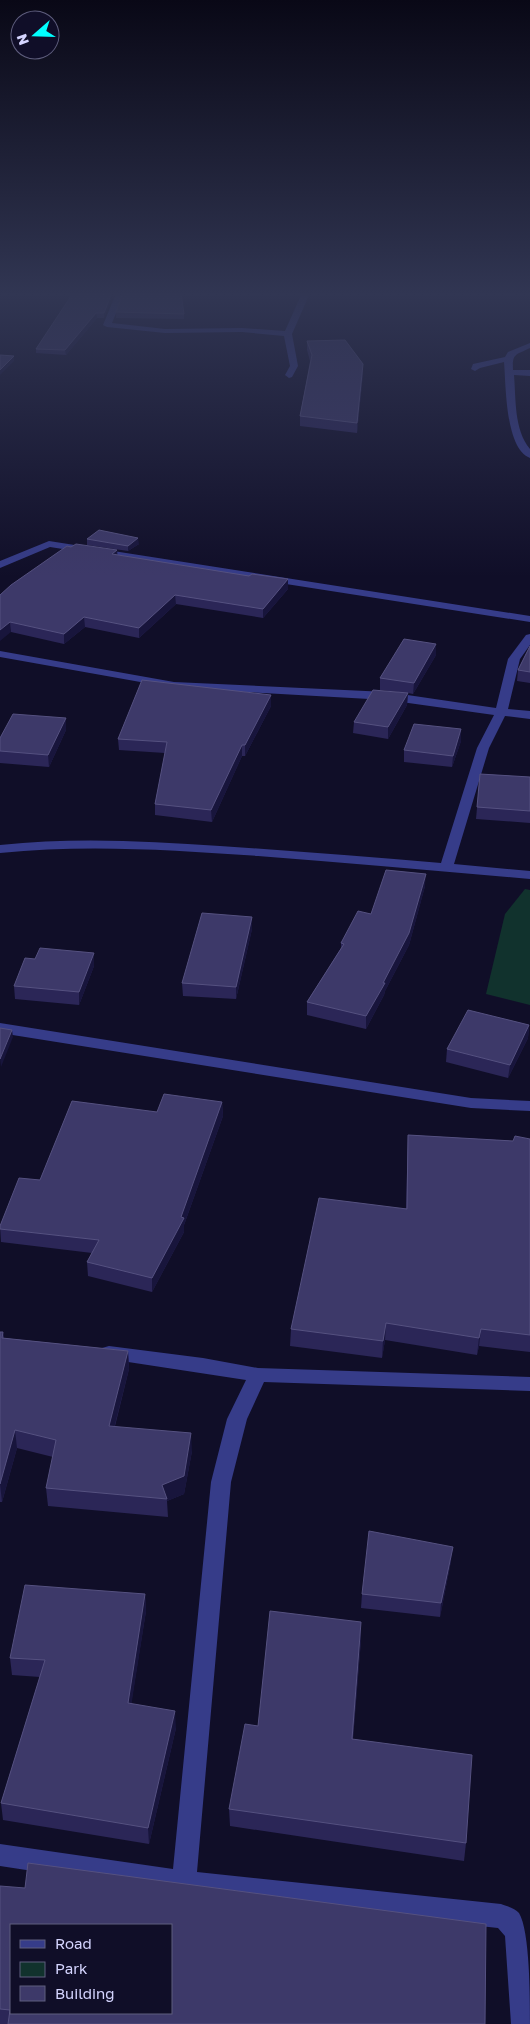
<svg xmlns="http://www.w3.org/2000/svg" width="530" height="2024" font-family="'Golos Text',sans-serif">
<rect width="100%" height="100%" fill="#100e28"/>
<polygon fill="#11322d" points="525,889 530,890 530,1005 486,994 505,914"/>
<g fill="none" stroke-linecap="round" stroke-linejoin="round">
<g fill="#363c89" fill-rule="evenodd">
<polygon points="302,293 310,293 292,334 298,366 292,377 289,378 285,375 290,366 284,336 242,332 165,333 107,327 103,325 115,296 119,294 123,296 112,323 165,329 242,328 285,331"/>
<path d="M530,343V348C516,355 512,353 513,370H530V376L514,375C516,399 514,430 530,449V458C505,449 506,384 504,362L480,368L475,371L471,369L473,364L505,357L508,352Z"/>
<polygon points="49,541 530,616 530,622 50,547 0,568 0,561"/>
<path d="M530,634V645L520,659L508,709L530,711V719L505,716L489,748L454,864L530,871V879C439,871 348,863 258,856C172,850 86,844 0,853V845C74,837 147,841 220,846C294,851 367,857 441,863L477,748L494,715L387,700L174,688L0,657V651L174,682L387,692L496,708L508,659L526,635Z"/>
<polygon points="0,1023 471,1098 530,1101 530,1111 471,1108 0,1033"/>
<path d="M109,1346L203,1358L258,1368L530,1377V1391L264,1382L247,1419L231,1482L197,1872L501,1904C506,1906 515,1908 519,1913C530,1931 530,1998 530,2024H511L505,1936L498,1928L184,1894L0,1866V1844L173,1869L211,1482L227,1419L246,1380L102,1358L100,1353L102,1348Z"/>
</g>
</g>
<g fill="#2b2657">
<polygon points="111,295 111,300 104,318 97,318 66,355 36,353 36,349"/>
<polygon points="116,312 184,314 184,319 116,318"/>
<polygon points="307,341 363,373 357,433 300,426 300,416 310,361 307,350"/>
<polygon points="87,539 139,544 128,551 87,545"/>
<polygon points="118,555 288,589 263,618 176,604 139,638 85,627 64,644 11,632 0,595"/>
<polygon points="530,646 530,683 517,681 518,670"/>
<polygon points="436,655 413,694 408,693 407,705 388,739 353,733 354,722 407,693 380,690 380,678"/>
<polygon points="271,695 271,706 245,756 242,756 212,822 155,815 155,804 165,753 119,750 118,739"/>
<polygon points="66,718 66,730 49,767 0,763 0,738"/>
<polygon points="461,741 452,767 404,762 404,750"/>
<polygon points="480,774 530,777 530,823 476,819"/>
<polygon points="425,886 409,945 385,991 384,995 366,1029 307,1015 307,1002 341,948 341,943 371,914"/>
<polygon points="252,917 252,929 236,999 183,996 182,983"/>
<polygon points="94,953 94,966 79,1005 15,999 14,986"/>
<polygon points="529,1025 528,1038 508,1078 446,1062 447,1049"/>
<polygon points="222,1102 223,1116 184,1225 184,1232 152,1292 88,1276 87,1262 92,1253 1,1242 0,1226 40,1180 157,1112"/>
<polygon points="408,1135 513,1141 530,1139 530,1352 479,1346 477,1355 385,1340 382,1358 290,1346 291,1329 406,1208"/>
<polygon points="0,1332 3,1332 4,1338 128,1351 129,1369 115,1426 192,1451 184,1494 167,1501 168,1517 48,1506 46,1488 53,1457 17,1448 2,1502 0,1502"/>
<polygon points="451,1561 440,1617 361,1608 362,1594"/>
<polygon points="145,1594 146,1611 131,1704 176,1728 149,1844 3,1820 1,1803 40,1677 12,1675 10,1658"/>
<polygon points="361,1640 353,1739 466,1843 464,1861 230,1826 229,1809 258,1726"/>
<polygon points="0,1886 485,2024 0,2024"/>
</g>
<g fill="#18153c">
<polygon points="111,295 111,300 104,318 104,313"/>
<polygon points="96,313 97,318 66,355 65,350"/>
<polygon points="14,356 14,361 0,375 0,370"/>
<polygon points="363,364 363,373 357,433 357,423"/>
<polygon points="138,538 139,544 128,551 128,546"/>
<polygon points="117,550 118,560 112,554"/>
<polygon points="288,579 288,589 263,618 263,609"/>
<polygon points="175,595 176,604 139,638 139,628"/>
<polygon points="84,617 85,627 64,644 64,634"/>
<polygon points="10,622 11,632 0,641 0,630"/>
<polygon points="436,644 436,655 413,694 414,683"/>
<polygon points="408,693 407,705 388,739 388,727"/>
<polygon points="271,695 271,706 245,756 245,745"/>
<polygon points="66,718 66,730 49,767 48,755"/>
<polygon points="461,729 461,741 452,767 453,756"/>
<polygon points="242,745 242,756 212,822 211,810"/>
<polygon points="426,874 425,886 409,945 385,991 384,995 366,1029 366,1016 383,983"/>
<polygon points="252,917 252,929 236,999 236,987"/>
<polygon points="94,953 94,966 79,1005 79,992"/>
<polygon points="529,1025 528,1038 508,1078 510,1065"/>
<polygon points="12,1030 13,1037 1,1067 0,1059"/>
<polygon points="222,1102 223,1116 184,1225 184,1232 152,1292 152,1278 181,1217"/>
<polygon points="386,1323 385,1340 382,1358 383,1341"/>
<polygon points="481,1329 479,1346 477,1355 479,1338"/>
<polygon points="128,1351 129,1369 110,1444 109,1426"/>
<polygon points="15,1430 17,1448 2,1502 0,1484"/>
<polygon points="191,1433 192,1451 184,1494 167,1501 162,1485"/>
<polygon points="453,1547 451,1561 440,1617 441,1603"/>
<polygon points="145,1594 146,1611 129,1720 128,1703"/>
<polygon points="361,1622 361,1640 351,1756 352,1739"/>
<polygon points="175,1711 176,1728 149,1844 148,1828"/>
</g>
<g fill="#3d3969" stroke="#555180" fill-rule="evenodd">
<polygon points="73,293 98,293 111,295 104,313 96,313 65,350 36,349"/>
<polygon points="123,293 181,293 184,314 116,312"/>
<polygon points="345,340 363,364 357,423 300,416 312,355 307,341"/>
<polygon points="0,355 14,356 0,370"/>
<polygon points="99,530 138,538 128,546 87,539"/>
<polygon points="76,544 117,550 112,554 249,576 252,574 288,579 263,609 175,595 139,628 84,617 64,634 10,622 0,630 0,595 11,585 67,546 71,547"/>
<polygon points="404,639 436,644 414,683 380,678"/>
<polygon points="530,646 530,672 518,670"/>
<polygon points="142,680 271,695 245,745 242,745 211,810 155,804 167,742 118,739"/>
<polygon points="373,690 408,693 388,727 354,722"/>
<polygon points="13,714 66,718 48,755 0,751 0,738"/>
<polygon points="414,724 461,729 453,756 404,750"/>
<polygon points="480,774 530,777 530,811 477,807"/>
<polygon points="386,870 426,874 409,933 383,983 385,983 366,1016 307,1002 344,944 341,943 358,911 371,914"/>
<polygon points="202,913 252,917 236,987 182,983"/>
<polygon points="40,948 94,953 79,992 14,986 25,958 35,959"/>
<polygon points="468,1010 529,1025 510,1065 447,1049"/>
<polygon points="0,1028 12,1030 0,1059"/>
<polygon points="164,1094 222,1102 181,1217 184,1218 152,1278 87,1262 99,1240 0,1229 0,1226 19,1178 40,1180 72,1101 157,1112"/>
<polygon points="408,1135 513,1141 515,1136 530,1139 530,1335 481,1329 479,1338 386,1323 383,1341 291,1329 319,1198 407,1209"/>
<polygon points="0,1332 3,1332 2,1338 128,1351 109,1426 191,1433 184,1476 162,1485 167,1499 46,1488 56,1440 15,1430 0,1484"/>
<polygon points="369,1531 453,1547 441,1603 362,1594"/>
<polygon points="25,1585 145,1594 128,1703 175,1711 148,1828 1,1803 45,1660 10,1658"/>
<polygon points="270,1611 361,1622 352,1739 472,1755 466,1843 229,1809 245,1724 258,1726"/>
<path d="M28,1863L486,1924L485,2024H8L10,2010L0,2009V1886L25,1888ZM11,1925H171V2013H11Z"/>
</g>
<linearGradient id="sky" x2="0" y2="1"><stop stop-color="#090816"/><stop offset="0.51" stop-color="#313653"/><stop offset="1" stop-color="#313653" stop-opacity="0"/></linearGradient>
<rect width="530" height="577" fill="url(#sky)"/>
<rect x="10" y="1924" width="162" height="90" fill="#100e28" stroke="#5f5e7e"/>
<rect x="20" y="1940" width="25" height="8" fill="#363c89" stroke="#5f5e7e"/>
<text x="55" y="1949" font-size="15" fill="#d5d5ff">Road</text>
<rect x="20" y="1962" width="25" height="15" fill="#11322d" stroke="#5f5e7e"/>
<text x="55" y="1974" font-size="15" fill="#d5d5ff">Park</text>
<rect x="20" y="1986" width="25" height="15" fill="#3d3969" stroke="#5f5e7e"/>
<text x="55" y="1999" font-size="15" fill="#d5d5ff">Building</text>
<g transform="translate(35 35) rotate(250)"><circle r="24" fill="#100e28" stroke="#5f5e7e"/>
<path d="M0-4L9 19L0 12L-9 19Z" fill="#01fffe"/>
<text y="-8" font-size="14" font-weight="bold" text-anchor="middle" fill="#d5d5ff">N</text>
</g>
</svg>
